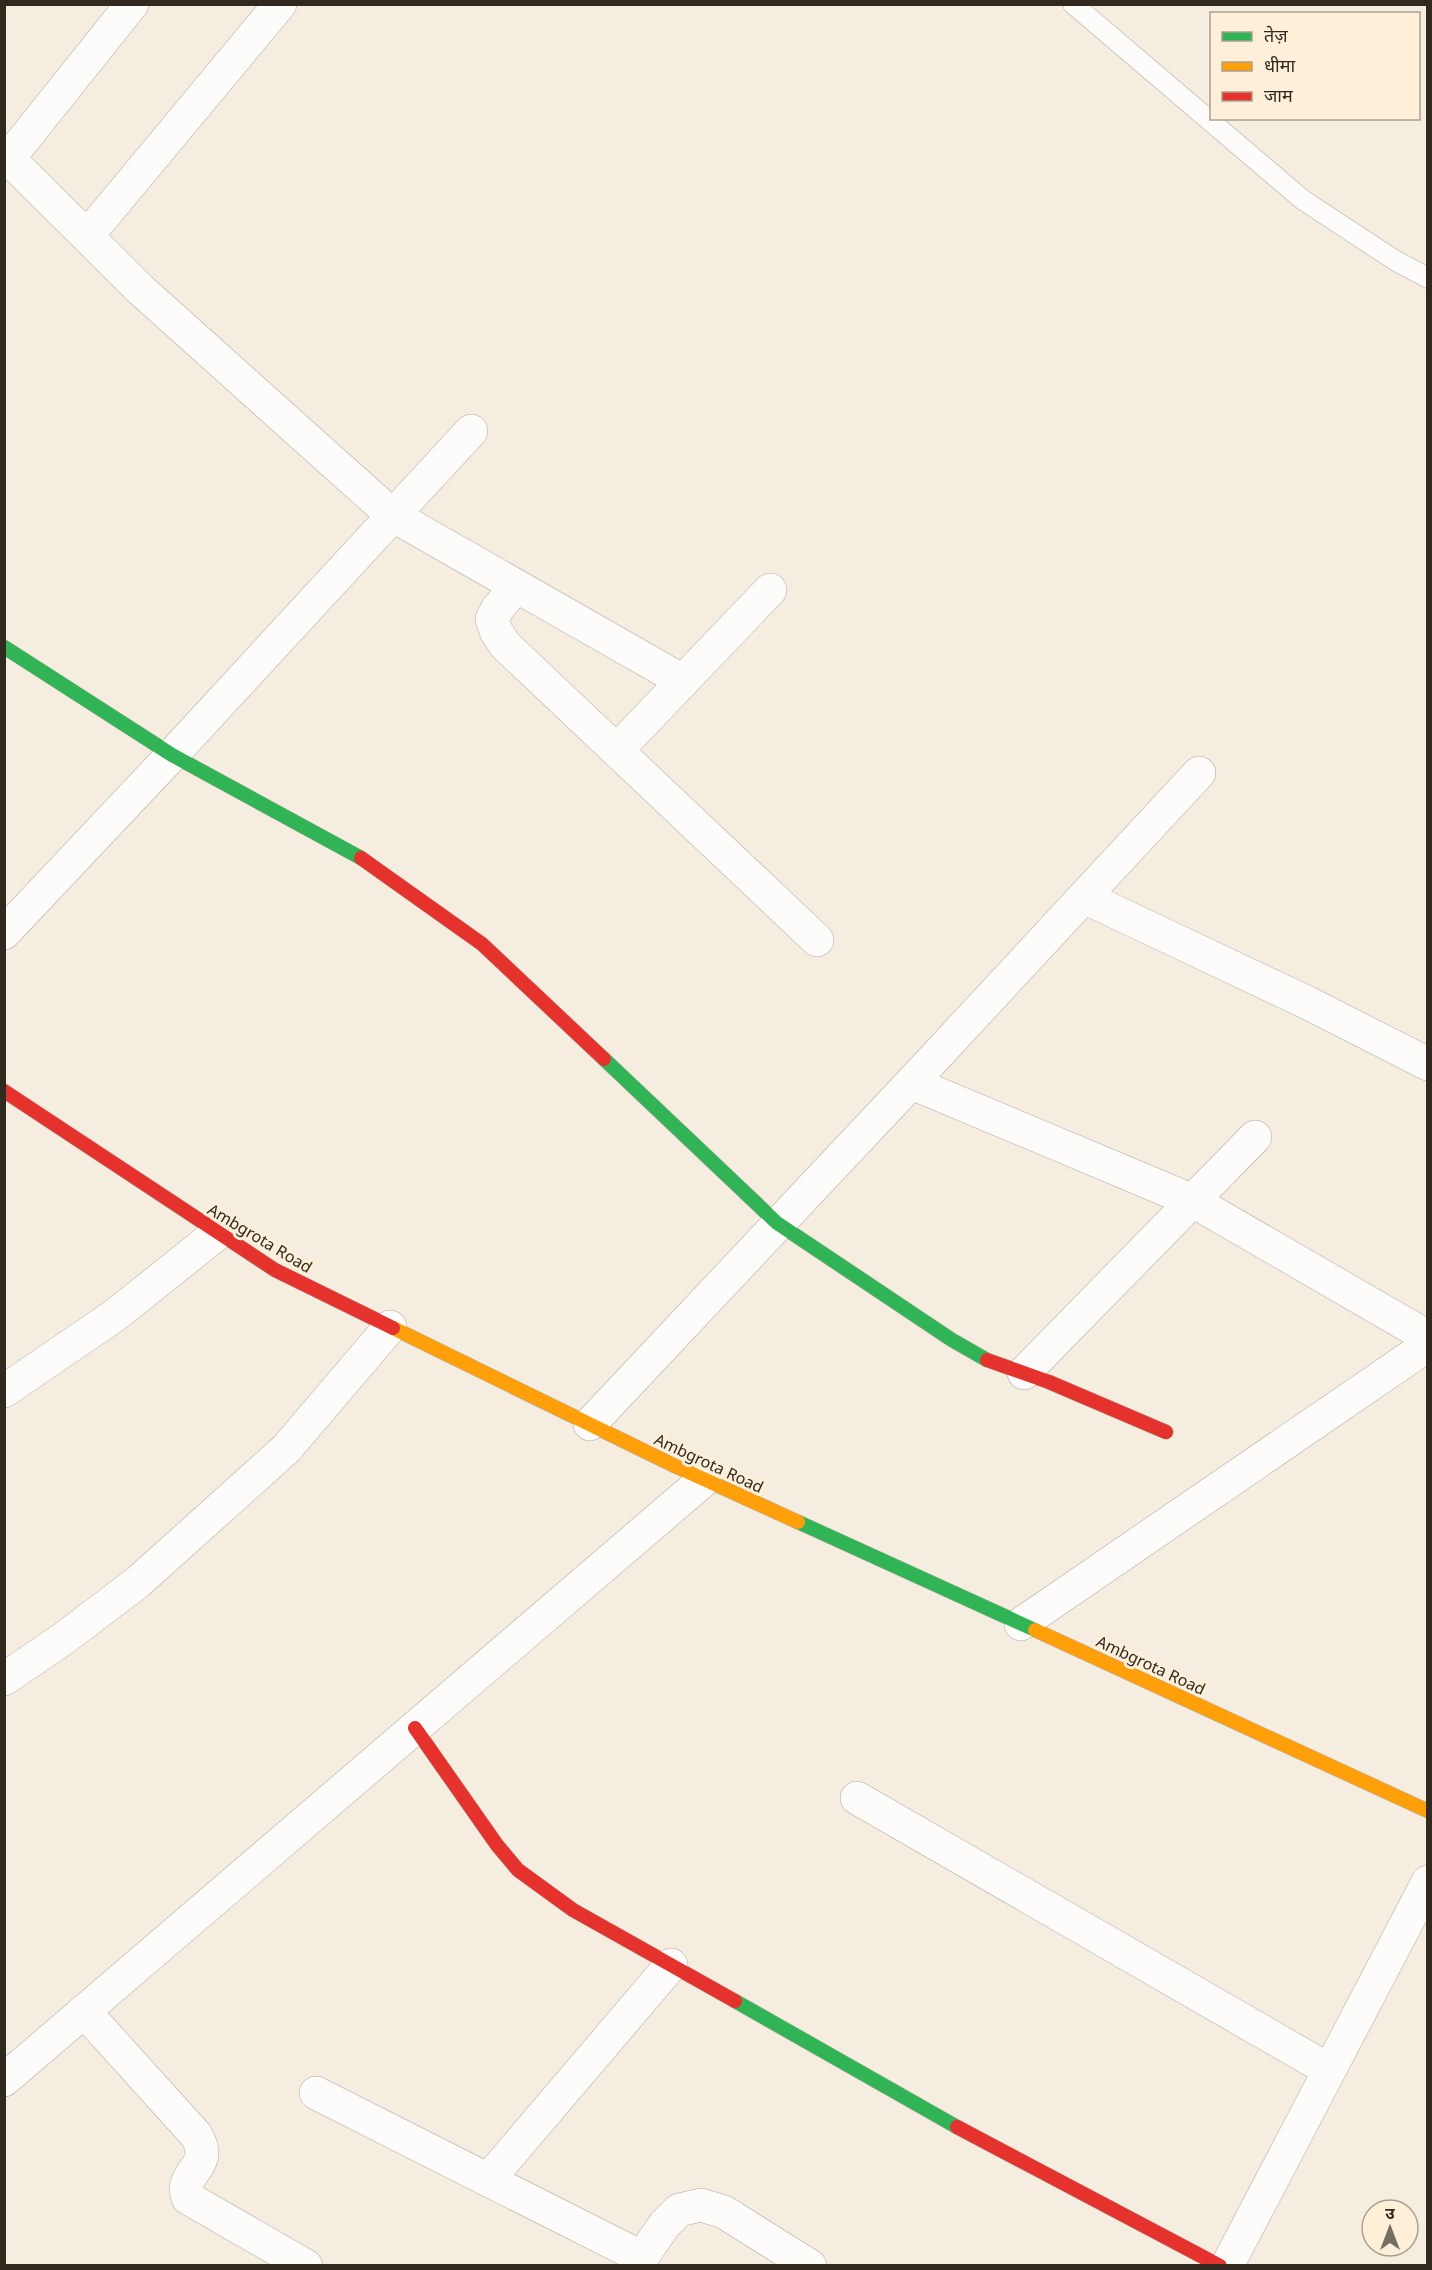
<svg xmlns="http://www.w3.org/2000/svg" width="1432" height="2270" font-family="'Noto Sans','Noto Sans Devanagari',sans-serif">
<rect width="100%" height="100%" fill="#f5ede0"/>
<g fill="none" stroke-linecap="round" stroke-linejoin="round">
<defs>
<polyline id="lane" points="1073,4 1303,200 1396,261 1428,278"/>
<g id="street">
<polyline points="4,154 141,290 392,515 683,681"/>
<polyline points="9,158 132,4"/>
<polyline points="87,236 280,4"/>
<polyline points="516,587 498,608 492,619 496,631 505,645 817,940"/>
<polyline points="617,750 770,590"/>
<polyline points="1084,897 1308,1003 1428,1064"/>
<polyline points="4,933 172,755 471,431"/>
<polyline points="912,1083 1193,1201 1428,1337"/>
<polyline points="1024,1373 1255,1137"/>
<polyline points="4,1391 114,1316 218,1233"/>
<polyline points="590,1424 926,1067 1199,773"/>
<polyline points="1021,1624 1428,1345"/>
<polyline points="4,1679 63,1639 138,1582 286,1449 390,1327"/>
<polyline points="857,1798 1329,2070"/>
<path d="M84,2011L196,2135C216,2168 178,2171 188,2198L306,2266"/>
<polyline points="4,2080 705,1479"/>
<polyline points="316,2093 641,2257"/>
<polyline points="488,2180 671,1965"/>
<polyline points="636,2266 665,2224 679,2210 701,2205 724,2212 810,2266"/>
<polyline points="1227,2266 1428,1882"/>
</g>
<g id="fast">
<polyline points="4,647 172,755 361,858"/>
<polyline points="604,1059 777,1223 952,1340 987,1360"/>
<polyline points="798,1522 1035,1630"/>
<polyline points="735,2001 957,2127"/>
</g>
<g id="slow">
<polyline points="393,1328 675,1466 798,1522"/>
<polyline points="1035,1630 1428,1811"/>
</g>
<g id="jam">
<polyline points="361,858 482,944 604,1059"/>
<polyline points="4,1091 275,1270 393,1328"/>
<polyline points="987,1360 1049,1382 1166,1432"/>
<polyline points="415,1728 497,1845 518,1870 573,1910 735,2001"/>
<polyline points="957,2127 1220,2266"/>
</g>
</defs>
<use href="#lane" stroke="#b0a99f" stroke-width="21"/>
<use href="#street" stroke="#b0a99f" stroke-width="34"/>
<use href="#fast" stroke="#b0a99f" stroke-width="15"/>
<use href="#slow" stroke="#b0a99f" stroke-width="15"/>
<use href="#jam" stroke="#b0a99f" stroke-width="15"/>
<use href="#lane" stroke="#fefcfa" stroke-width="20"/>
<use href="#street" stroke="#fefcfa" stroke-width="33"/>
<use href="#fast" stroke="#30b455" stroke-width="14"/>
<use href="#slow" stroke="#ff9f0a" stroke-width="14"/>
<use href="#jam" stroke="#e5322d" stroke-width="14"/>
</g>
<g text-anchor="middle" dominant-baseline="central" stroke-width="6" stroke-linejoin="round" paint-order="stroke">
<g font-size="16" fill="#30291e" stroke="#fdefd8">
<text transform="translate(260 1238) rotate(31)">Ambgrota Road</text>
<text transform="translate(709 1463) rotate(25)">Ambgrota Road</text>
<text transform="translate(1151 1665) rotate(25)">Ambgrota Road</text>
</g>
</g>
<rect width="1432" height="2270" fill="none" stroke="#30291e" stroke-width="12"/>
<rect x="1210" y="12" width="210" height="108" fill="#fdefd8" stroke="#aba08e" stroke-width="1.5"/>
<rect x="1222" y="32" width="30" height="9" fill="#30b455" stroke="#aba08e" stroke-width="1.5"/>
<text x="1264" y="42" font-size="18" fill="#30291e">तेज़</text>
<rect x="1222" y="62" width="30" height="9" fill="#ff9f0a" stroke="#aba08e" stroke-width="1.5"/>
<text x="1264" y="72" font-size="18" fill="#30291e">धीमा</text>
<rect x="1222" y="92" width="30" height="9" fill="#e5322d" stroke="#aba08e" stroke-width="1.5"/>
<text x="1264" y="102" font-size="18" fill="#30291e">जाम</text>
<g transform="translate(1390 2228)"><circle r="28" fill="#fdefd8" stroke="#aba08e" stroke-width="1.5"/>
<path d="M0-4.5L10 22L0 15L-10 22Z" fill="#756e62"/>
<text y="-9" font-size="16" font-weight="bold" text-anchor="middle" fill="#30291e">उ</text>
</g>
</svg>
